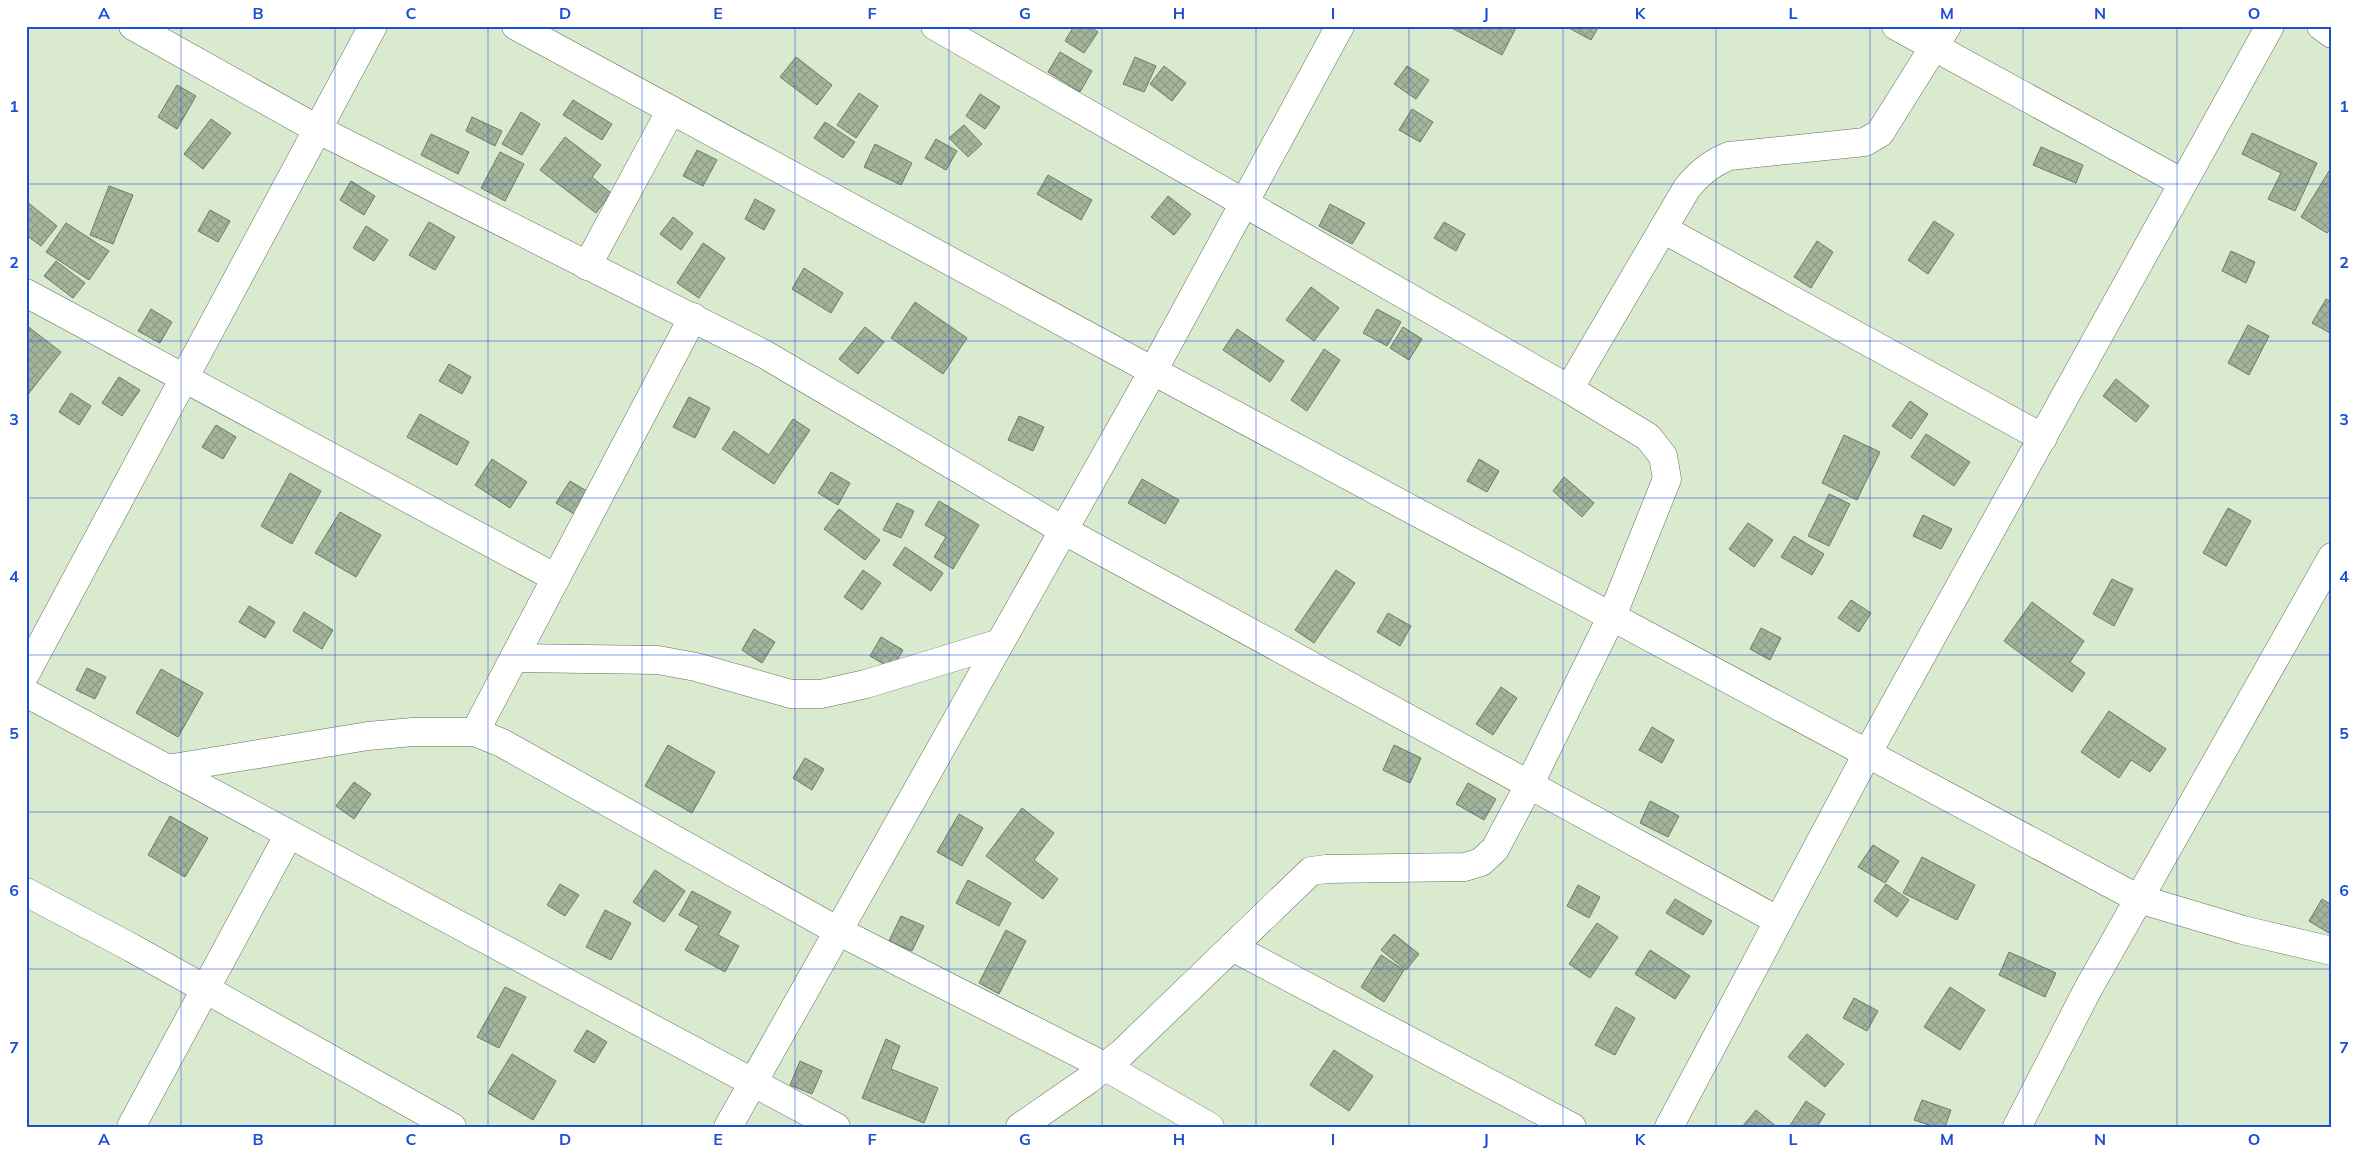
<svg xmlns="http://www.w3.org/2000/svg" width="2358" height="1153" font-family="Mulish,sans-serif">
<defs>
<pattern id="building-cross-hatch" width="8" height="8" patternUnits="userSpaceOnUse" patternTransform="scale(1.25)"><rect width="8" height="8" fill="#a5b59c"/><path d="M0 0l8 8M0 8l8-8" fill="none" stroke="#8d9b86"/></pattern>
</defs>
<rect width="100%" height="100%" fill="#d9eacf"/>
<g fill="url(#building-cross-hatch)" stroke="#6d7c65">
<polygon points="1074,26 1089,26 1098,32 1084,53 1065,41"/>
<polygon points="1448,26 1517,26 1502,55"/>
<polygon points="1570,26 1599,26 1591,40 1569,28"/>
<polygon points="1060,52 1092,71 1080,92 1048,72"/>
<polygon points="796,57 832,85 817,105 780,77"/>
<polygon points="1135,57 1156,66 1144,92 1123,84"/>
<polygon points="1164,66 1186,83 1172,101 1150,84"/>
<polygon points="1407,66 1429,80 1416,99 1394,84"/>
<polygon points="177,85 196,96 177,129 158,117"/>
<polygon points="859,93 878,106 856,138 837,125"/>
<polygon points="980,94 1000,107 985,129 966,116"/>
<polygon points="573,100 612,124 602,140 563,115"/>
<polygon points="1412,109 1433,122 1420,142 1399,130"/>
<polygon points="521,112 540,124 522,155 502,144"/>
<polygon points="472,117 502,131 495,146 466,131"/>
<polygon points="211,119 231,133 203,169 184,154"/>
<polygon points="825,122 855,142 843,158 814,138"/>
<polygon points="964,125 982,144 968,157 949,138"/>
<polygon points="2252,133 2317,163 2295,211 2268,199 2281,173 2242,154"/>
<polygon points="431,134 469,152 458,174 421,155"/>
<polygon points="565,137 601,165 592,177 611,193 596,213 540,170"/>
<polygon points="936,139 957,151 946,170 925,158"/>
<polygon points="875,144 912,163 901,185 864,167"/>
<polygon points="2041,147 2083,165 2076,183 2033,165"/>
<polygon points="697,150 717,160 703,186 683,176"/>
<polygon points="500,152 524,164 505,201 481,188"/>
<polygon points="2329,171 2332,173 2332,226 2327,233 2301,217"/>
<polygon points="1048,175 1092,200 1081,220 1037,194"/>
<polygon points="351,181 375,196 364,215 340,200"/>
<polygon points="109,186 133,195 113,244 90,235"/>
<polygon points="1168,196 1191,214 1174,235 1151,217"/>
<polygon points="755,199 775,210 764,230 745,219"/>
<polygon points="26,201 57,226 41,246 26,235"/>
<polygon points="1330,204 1365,223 1352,244 1319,226"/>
<polygon points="210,210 230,221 218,242 198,231"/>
<polygon points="673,217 693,233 681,250 660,234"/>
<polygon points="1934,221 1954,234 1928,274 1908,260"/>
<polygon points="429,222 455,237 435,270 409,255"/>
<polygon points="1444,222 1465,234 1456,251 1434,238"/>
<polygon points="66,223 109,251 89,280 46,252"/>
<polygon points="366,226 388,240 374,261 353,248"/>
<polygon points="1817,241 1833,252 1811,288 1794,277"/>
<polygon points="703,243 725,258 699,298 677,283"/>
<polygon points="2231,251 2255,262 2246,283 2222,271"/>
<polygon points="56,261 85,283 73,298 44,276"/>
<polygon points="804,268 843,293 831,313 792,289"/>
<polygon points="1311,287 1339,308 1314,341 1286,320"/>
<polygon points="2326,299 2332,302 2332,334 2312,323"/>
<polygon points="915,302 967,338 943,374 891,338"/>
<polygon points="151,309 172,322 160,343 138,331"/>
<polygon points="1377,309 1401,322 1387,346 1363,333"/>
<polygon points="26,325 61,352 26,397 26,361 28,359 26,357"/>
<polygon points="2248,325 2269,336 2249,375 2228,363"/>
<polygon points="865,327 884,342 858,374 839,359"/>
<polygon points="1403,327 1422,339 1409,360 1390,348"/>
<polygon points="1237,329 1284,361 1270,382 1223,350"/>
<polygon points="1324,349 1340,360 1307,411 1291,400"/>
<polygon points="449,364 471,377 462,394 439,381"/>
<polygon points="119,377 140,390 122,416 102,403"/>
<polygon points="2116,379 2149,406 2136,422 2103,396"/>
<polygon points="71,393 91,406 79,425 59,412"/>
<polygon points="689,397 710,408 695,438 673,427"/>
<polygon points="1910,401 1928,414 1911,439 1892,426"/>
<polygon points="420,414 469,442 457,465 407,437"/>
<polygon points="1019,416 1044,427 1033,451 1008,440"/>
<polygon points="793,419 810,430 774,484 722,449 734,431 769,455"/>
<polygon points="216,425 236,437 223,459 202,447"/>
<polygon points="1926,434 1970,462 1954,486 1911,457"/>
<polygon points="1844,435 1880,452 1857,500 1822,483"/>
<polygon points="492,459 527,482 510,508 475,485"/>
<polygon points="1479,459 1499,471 1487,492 1467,481"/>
<polygon points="831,472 850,483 838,505 818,493"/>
<polygon points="290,473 321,491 292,544 261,526"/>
<polygon points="1564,477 1594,503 1582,517 1553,491"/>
<polygon points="1142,479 1179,500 1165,524 1128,503"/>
<polygon points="570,481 595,496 581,518 556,503"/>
<polygon points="1829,494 1850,504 1829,546 1808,536"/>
<polygon points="939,501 979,525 953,569 934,557 946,537 925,525"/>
<polygon points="897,503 914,511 901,538 883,530"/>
<polygon points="2228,508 2251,521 2226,566 2203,553"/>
<polygon points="839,509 880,540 865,560 824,529"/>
<polygon points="340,512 381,535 356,577 315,553"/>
<polygon points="1923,515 1952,529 1941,549 1913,536"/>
<polygon points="1748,523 1773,540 1754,567 1729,549"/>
<polygon points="1794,536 1824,554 1812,575 1781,557"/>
<polygon points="905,547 943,573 931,591 893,565"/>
<polygon points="863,570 881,583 862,610 844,597"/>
<polygon points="1336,570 1355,583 1314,643 1295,630"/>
<polygon points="2112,579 2133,589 2114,626 2093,614"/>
<polygon points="1851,600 1871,613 1859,632 1838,618"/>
<polygon points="2032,602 2084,641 2070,662 2085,673 2072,692 2004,641"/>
<polygon points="249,606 275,622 265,638 239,622"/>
<polygon points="304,612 333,630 322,649 293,631"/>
<polygon points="1388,613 1411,626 1400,646 1377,632"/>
<polygon points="1761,628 1781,638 1770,660 1750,649"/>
<polygon points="754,629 775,642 762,663 742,650"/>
<polygon points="881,637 903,650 892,669 870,656"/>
<polygon points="87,668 106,677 95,699 76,690"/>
<polygon points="161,669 203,693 178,737 136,713"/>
<polygon points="1501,687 1517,698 1493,735 1476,724"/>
<polygon points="2109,711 2166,749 2150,772 2131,760 2119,778 2081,752"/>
<polygon points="1652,727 1674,740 1662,763 1639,750"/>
<polygon points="668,745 715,772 692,813 645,786"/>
<polygon points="1394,745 1421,758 1410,783 1383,770"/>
<polygon points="805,758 824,769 812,790 793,778"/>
<polygon points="354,782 371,794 354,819 336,806"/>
<polygon points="1468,783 1496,799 1484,820 1456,804"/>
<polygon points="1650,801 1679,816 1668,837 1640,823"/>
<polygon points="1022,808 1054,833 1034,860 1058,879 1043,899 986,856"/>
<polygon points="959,814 983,828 962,866 937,852"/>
<polygon points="170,816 208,838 185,877 148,855"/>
<polygon points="1873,845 1899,861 1885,883 1858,867"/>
<polygon points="1922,857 1975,885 1957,920 1903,893"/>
<polygon points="655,870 685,891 664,922 633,902"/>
<polygon points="968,880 1011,903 999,926 956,903"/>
<polygon points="560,884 579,895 565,916 547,905"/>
<polygon points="1886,884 1909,900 1897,917 1874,901"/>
<polygon points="1578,885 1600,897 1589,918 1567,906"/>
<polygon points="692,891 731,912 718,935 739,946 725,972 685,950 699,926 679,915"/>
<polygon points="1675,899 1712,921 1703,935 1666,913"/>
<polygon points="2322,899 2332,905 2332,928 2329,933 2309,921"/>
<polygon points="605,910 631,923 611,960 586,947"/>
<polygon points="901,916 924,926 912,951 889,941"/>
<polygon points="1597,923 1618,937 1590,978 1569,964"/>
<polygon points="1006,930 1026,941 999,994 979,983"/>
<polygon points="1394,934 1419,954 1406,970 1381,950"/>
<polygon points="1650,950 1690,976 1675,999 1635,974"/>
<polygon points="2009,952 2056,973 2045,997 1999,975"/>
<polygon points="1381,955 1404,970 1384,1002 1361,987"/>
<polygon points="505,987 526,997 499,1048 477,1037"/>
<polygon points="1950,987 1985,1010 1960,1050 1924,1027"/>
<polygon points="1854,998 1878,1011 1867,1031 1843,1018"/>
<polygon points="1616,1007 1635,1018 1615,1055 1595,1045"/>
<polygon points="587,1030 607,1042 594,1063 574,1051"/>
<polygon points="1807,1034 1844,1064 1825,1087 1788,1057"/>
<polygon points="886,1039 900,1046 891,1069 938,1088 924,1123 862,1098"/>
<polygon points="1334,1050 1373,1076 1349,1111 1310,1085"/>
<polygon points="512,1054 556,1081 533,1120 488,1093"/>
<polygon points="800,1061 822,1071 812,1094 790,1085"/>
<polygon points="1922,1100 1951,1110 1945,1127 1935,1127 1914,1120"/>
<polygon points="1806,1101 1825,1114 1817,1127 1789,1127"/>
<polygon points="1756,1110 1777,1127 1742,1127"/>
</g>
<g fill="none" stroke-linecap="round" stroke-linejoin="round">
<defs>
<g id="minor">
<polyline points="133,26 317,129 764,354 1063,530 1777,920"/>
<polyline points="516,26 1153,371 2139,899 2243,930 2332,951"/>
<polyline points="935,26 1569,389 1648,437 1663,456 1667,479 1612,616 1529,785 1495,849 1481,862 1465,867 1326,869 1311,871 1122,1053 1088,1080 1020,1127"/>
<polyline points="1896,26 2183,183"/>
<polyline points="2321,26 2332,34"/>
<polyline points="1663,229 2043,438"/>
<polyline points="587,266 671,110"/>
<polyline points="26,293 556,578"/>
<path d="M1569,389L1687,188C1699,173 1711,163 1729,156L1865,142L1880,133L1947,26"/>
<polyline points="514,658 658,660 696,667 791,694 821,694 866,684 1000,643"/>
<polyline points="26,673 373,26"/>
<polyline points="26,693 836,1127"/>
<polyline points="475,732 693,317"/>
<polyline points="167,769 368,736 413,732 475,732 502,743 838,931 1106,1067 1210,1127"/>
<polyline points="26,892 132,948 452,1127"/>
<polyline points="1232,947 1572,1127"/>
<polyline points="131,1127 289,834"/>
<polyline points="728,1127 1153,371 1340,26"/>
<polyline points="1669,1127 1867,754 2270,26"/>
<polyline points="2017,1127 2088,989 2332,557"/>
</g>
</defs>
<use href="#minor" stroke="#62715a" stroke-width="29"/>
<use href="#minor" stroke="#fff" stroke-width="28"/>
</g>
<path fill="none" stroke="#1d4ed8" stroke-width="1" stroke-opacity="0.55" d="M181,26V1127M335,26V1127M488,26V1127M642,26V1127M795,26V1127M949,26V1127M1102,26V1127M1256,26V1127M1409,26V1127M1563,26V1127M1716,26V1127M1870,26V1127M2023,26V1127M2177,26V1127M26,184H2332M26,341H2332M26,498H2332M26,655H2332M26,812H2332M26,969H2332"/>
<rect width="2358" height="1153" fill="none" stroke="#ffffff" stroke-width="55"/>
<rect x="28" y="28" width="2302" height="1098" fill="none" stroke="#1d4ed8" stroke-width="2"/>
<g font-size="16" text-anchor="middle" font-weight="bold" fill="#1d4ed8">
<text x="104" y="19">A</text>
<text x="258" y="19">B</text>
<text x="411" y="19">C</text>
<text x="565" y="19">D</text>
<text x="718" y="19">E</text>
<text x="872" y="19">F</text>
<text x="1025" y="19">G</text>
<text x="1179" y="19">H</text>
<text x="1333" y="19">I</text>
<text x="1486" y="19">J</text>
<text x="1640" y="19">K</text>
<text x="1793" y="19">L</text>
<text x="1947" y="19">M</text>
<text x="2100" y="19">N</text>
<text x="2254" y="19">O</text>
<text x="14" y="112">1</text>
<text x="2344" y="112">1</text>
<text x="14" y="268">2</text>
<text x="2344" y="268">2</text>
<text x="14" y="425">3</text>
<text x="2344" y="425">3</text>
<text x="14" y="582">4</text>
<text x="2344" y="582">4</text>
<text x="14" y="739">5</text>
<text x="2344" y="739">5</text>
<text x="14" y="896">6</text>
<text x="2344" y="896">6</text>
<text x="14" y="1053">7</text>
<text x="2344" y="1053">7</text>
<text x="104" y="1145">A</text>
<text x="258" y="1145">B</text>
<text x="411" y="1145">C</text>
<text x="565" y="1145">D</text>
<text x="718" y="1145">E</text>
<text x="872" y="1145">F</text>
<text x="1025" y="1145">G</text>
<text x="1179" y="1145">H</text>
<text x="1333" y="1145">I</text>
<text x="1486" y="1145">J</text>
<text x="1640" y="1145">K</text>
<text x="1793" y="1145">L</text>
<text x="1947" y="1145">M</text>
<text x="2100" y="1145">N</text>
<text x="2254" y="1145">O</text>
</g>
</svg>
